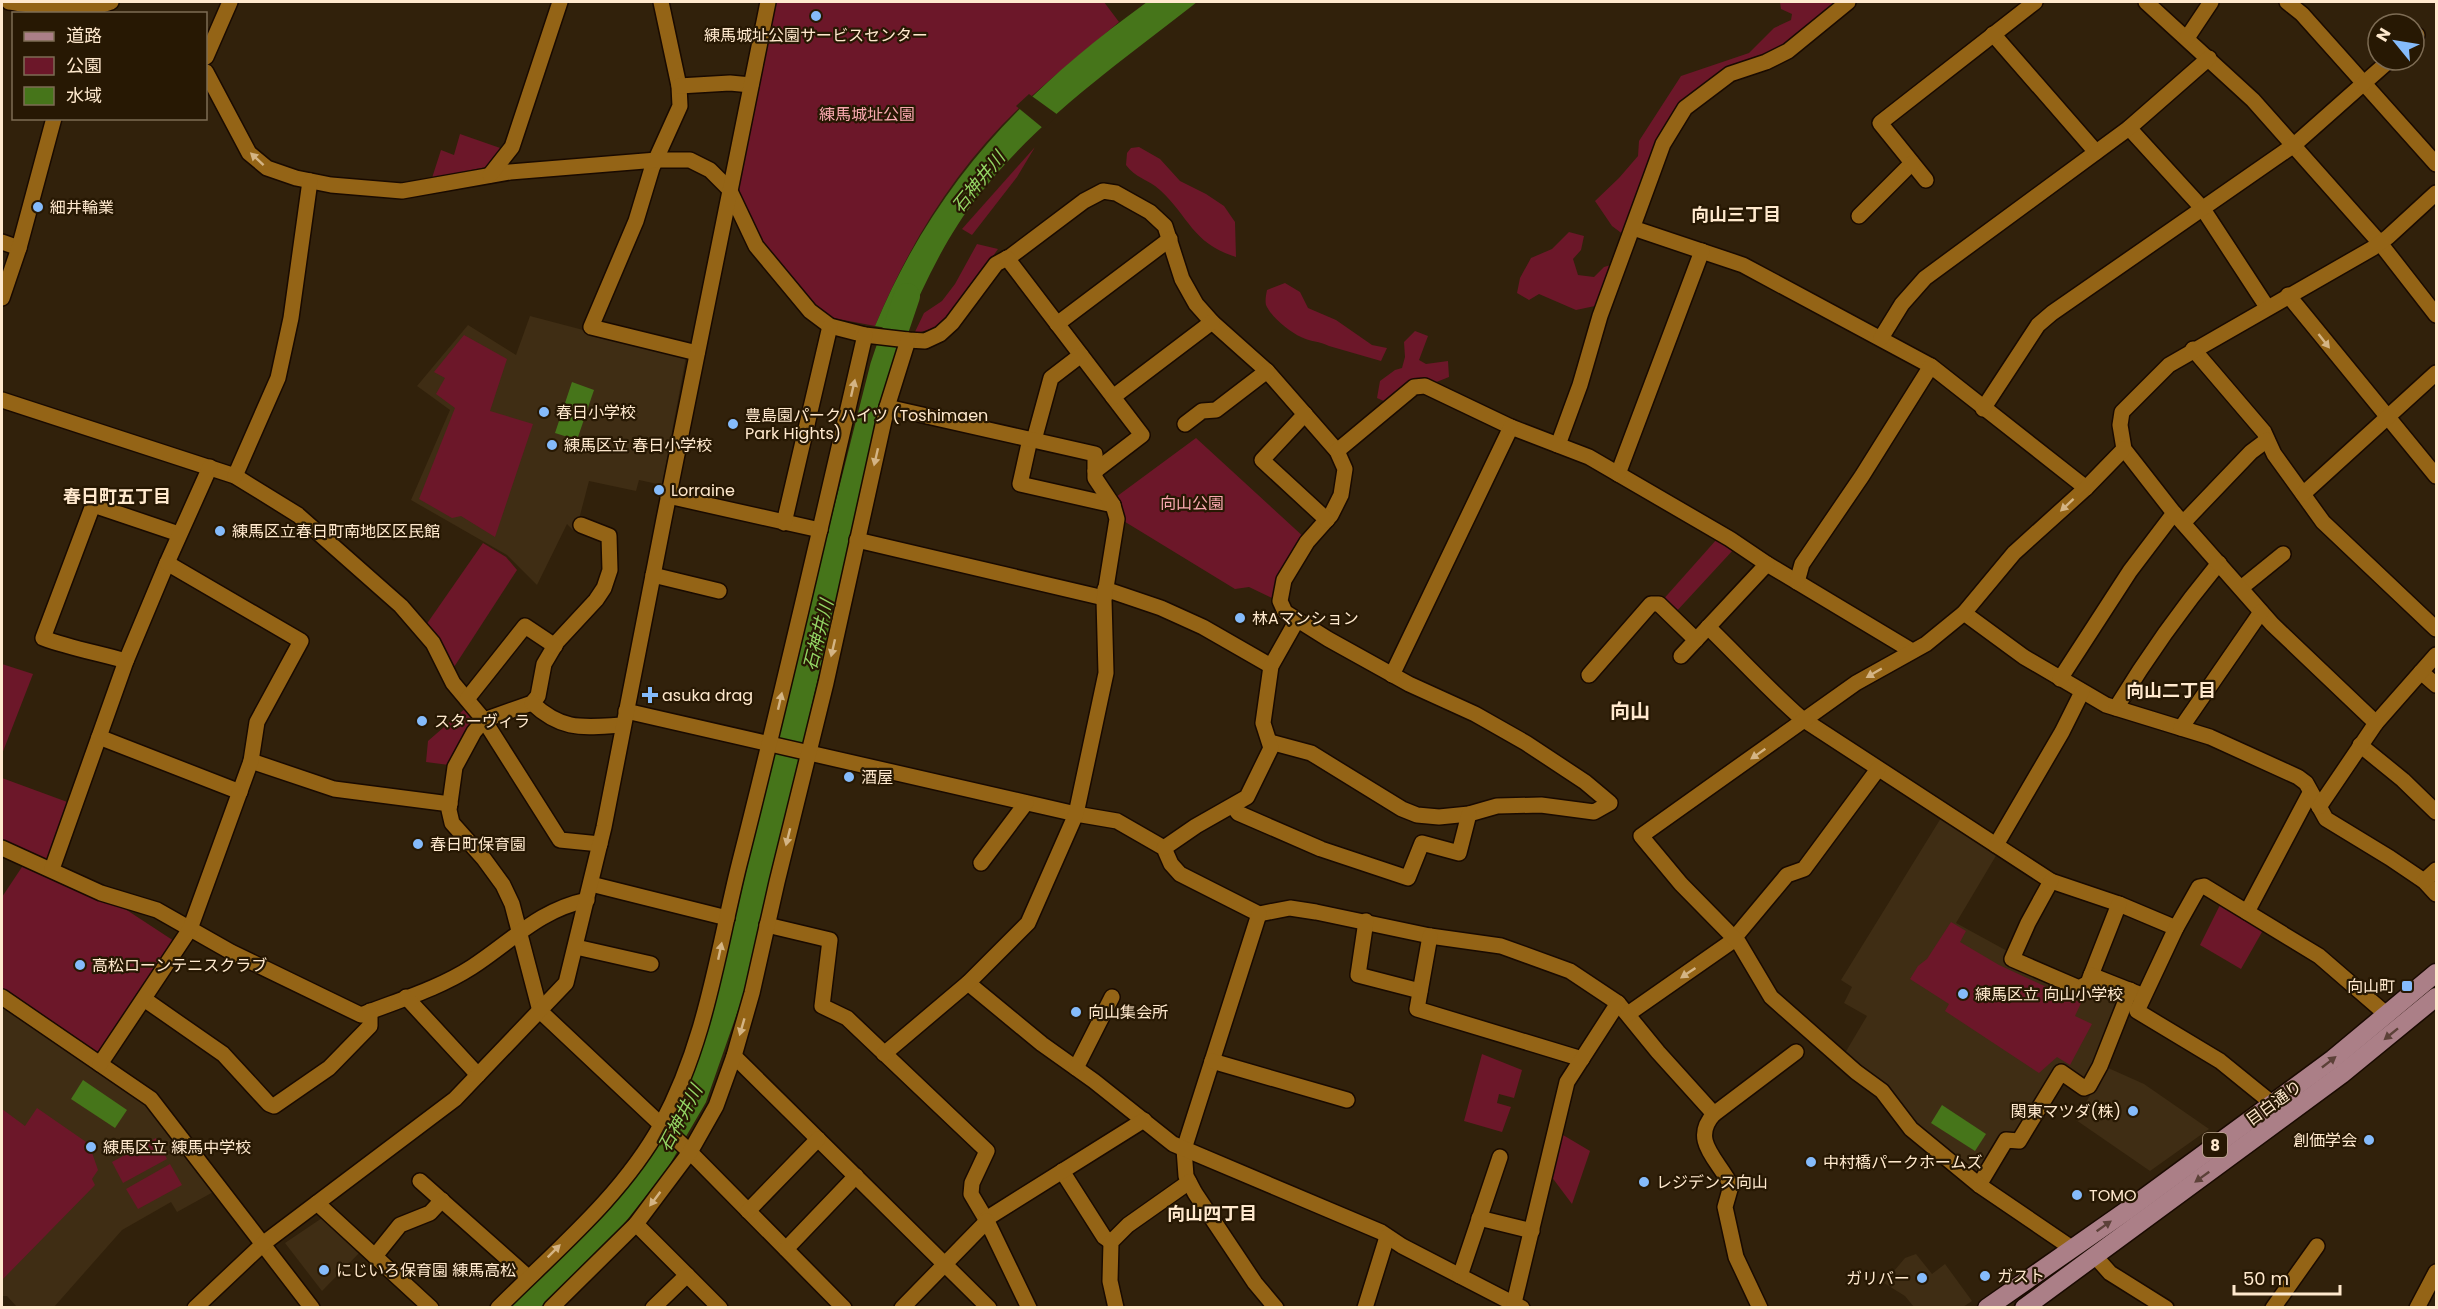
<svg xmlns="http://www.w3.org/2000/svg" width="2438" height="1309" font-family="Poppins,'Noto Sans JP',sans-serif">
<rect width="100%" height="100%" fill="#31210b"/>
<g fill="#3f2d14">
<polygon points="530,316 686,357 662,485 639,480 636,491 589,481 579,519 573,530 567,524 537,585 507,555 411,500 450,410 417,386 468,325 516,355"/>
<polygon points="1941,818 1997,854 1956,923 2009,952 2003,962 2083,996 2093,985 2098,984 2118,992 2122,1000 2087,1079 2082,1081 2059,1066 2018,1132 2011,1134 2004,1131 1981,1171 1975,1172 1913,1122 1889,1087 1845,1053 1867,1016 1844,1003 1852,987 1841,980"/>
<polygon points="2,1006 145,1102 215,1191 177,1212 171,1202 122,1230 54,1307 17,1307 7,1296 2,1296"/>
<polygon points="2106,1067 2144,1084 2209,1129 2150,1171 2076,1120"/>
<polygon points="325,1216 362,1250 322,1291 285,1243"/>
<polygon points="1916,1254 1932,1274 1945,1264 1972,1301 1963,1307 1914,1307 1905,1296 1884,1283 1905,1258"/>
</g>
<g fill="#6c1729">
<path d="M775,2H1104L1119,22C1085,51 1050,78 1018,109C955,169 908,246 875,326L833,318L810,301L759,239L738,193Z"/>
<polygon points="1780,2 1840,2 1763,63 1692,103 1631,208 1624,235 1612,226 1595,201 1619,178 1638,156 1639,141 1681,76 1749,53 1774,28 1791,20 1792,14 1781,9"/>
<polygon points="460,134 503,149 491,166 432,178 441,150 454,155"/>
<polygon points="1035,147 1017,177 972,235 962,229"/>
<path d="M1139,147L1160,159L1180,181L1206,194L1224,206L1235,222L1236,257C1192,243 1190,218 1160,190C1148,179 1135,178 1126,165L1127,153L1131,148Z"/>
<polygon points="1569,232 1584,236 1581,250 1573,259 1578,275 1594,277 1604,267 1614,264 1608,290 1595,306 1576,310 1539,294 1529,300 1517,293 1520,278 1531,258 1552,249"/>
<polygon points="977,244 998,249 948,320 934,328 914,334 924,313 942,301 955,284"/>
<path d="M1285,283L1300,292L1308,308L1336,320L1372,345L1387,348L1381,361L1329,346C1320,341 1310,342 1301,337C1290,332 1271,317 1266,305C1265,301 1266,295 1267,290Z"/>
<polygon points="1415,331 1428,336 1419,360 1426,364 1448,361 1449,377 1386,402 1377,398 1380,381 1395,370 1402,368 1405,357 1404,342"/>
<polygon points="464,335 507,359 490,411 533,424 495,537 461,516 452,518 419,499 455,408 436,394 445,378 434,372"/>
<polygon points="1196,438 1306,539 1276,600 1249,587 1235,589 1122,520 1116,497"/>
<polygon points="1717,539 1734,549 1674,614 1661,602"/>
<polygon points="483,543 506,557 517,570 454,667 426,625"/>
<polygon points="2,664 33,674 2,754"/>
<path d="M467,707L473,715C473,729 455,750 449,765L426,762L428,741Z"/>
<polygon points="2,778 70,803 47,862 2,843"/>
<polygon points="26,861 116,903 174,941 99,1051 92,1053 2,990 2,897"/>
<polygon points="2220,905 2261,929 2262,932 2241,969 2200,945"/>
<polygon points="1951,922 1966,931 1960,942 1999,965 2081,1003 2075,1016 2092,1024 2070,1065 2057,1057 2039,1073 1945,1011 1949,1004 1910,979 1918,966 1927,959"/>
<polygon points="1482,1054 1522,1070 1514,1098 1499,1094 1497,1103 1511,1107 1502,1132 1464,1121"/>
<polygon points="37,1108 89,1144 98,1170 92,1179 95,1185 2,1280 2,1109 25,1126"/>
<polygon points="1563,1135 1590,1151 1572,1204 1551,1176"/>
<polygon points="156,1138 167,1159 123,1183 112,1162"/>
<polygon points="170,1164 182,1185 138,1209 126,1189"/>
</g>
<g fill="#46751a">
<path d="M1147,2H1197C1121,62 1040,117 979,195C947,235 924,284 904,331L875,326C935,183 1023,92 1147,2Z"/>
<polygon points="572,382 594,390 577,440 555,433"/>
<polygon points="83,1080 127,1110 115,1128 71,1099"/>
<polygon points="1942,1105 1986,1134 1975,1151 1931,1123"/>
</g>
<polygon fill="#31210b" points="1029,94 1058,115 1044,129 1016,106"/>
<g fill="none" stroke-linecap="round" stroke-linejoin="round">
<polyline stroke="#46751a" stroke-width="26" points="521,1308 608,1223 655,1164 694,1097 733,985 807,668 883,367 907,296"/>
<defs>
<g id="minor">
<path d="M9,2C44,7 78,15 111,2"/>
<polyline points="661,2 679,86 680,106 652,168 636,221 591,327 697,353"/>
<polyline points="2146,2 2253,100 2380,243 2436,315"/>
<polyline points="2287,2 2302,14 2436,164"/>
<polyline points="1993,34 2096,152"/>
<polyline points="2187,38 2211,2"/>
<polyline points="2414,38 2417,35"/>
<polyline points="206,57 230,2"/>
<polyline points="206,72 249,153 267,168 296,178 331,185 402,191 510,172 657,160 690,160 710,170 729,189 756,246 810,311 830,326 865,335 908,340 925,341 940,334 952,323 996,264 1011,256 1084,201 1103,191 1116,193 1150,212 1165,226 1182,279 1196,304 1212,322 1267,371 1337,451 1345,469 1341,495 1331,515 1307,542 1284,580 1280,601 1285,612 1328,639 1409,684 1475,714 1526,743 1585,782 1610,803 1594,812 1541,805 1497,806 1469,814 1439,817 1417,815 1402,809 1311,753 1270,742"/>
<polyline points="679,86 730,83 751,85"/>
<polyline points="2129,128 2203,209 2267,307"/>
<polyline points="490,175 512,147 560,2"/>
<polyline points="1926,180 1880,123 2035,2"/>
<polyline points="1859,216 1912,163"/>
<polyline points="1633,228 1743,265 1931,366 2086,488"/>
<polyline points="2,242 19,248"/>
<polyline points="1007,258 1142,435 1095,471"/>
<polyline points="2288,295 2436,476"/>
<polyline points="2,298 19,248 54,118"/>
<polyline points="1057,324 1170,239"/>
<polyline points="1881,338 1902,304 1925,278 2129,128 2209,58"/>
<polyline points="2193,349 2264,432 2274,454 2323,522 2436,629"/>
<polyline points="1113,397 1212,322"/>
<polyline points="2,400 235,476 298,515 401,606 433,643 453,683 484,720 560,840 600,844"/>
<polyline points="1983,409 2038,325 2052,313 2294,145 2390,60"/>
<polyline points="1305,414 1262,460 1327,520"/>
<polyline points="1185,424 1202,411 1216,410 1267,371"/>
<polyline points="1030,439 1020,484 1113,505"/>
<polyline points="1034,440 1051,378 1081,355"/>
<polyline points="1558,445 1580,385 1600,316 1651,177 1663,144 1685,108 1730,74 1766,62 1788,51 1848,2"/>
<polyline points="1337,451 1414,387 1425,386 1511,427 1589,457 1730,539 1767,564 1912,651"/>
<polyline points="1618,474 1702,251"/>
<polyline points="235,476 278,378 291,318 310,181"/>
<polyline points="2303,494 2436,373"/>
<polyline points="668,496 820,530"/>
<polyline points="784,523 830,326"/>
<polyline points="2183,523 2251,452 2267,440"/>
<polyline points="581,525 609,536 610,570 604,588 596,600 557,642 544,664 538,696 532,703 484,720 474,732 455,767 449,810 452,823 484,859 503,885 512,904 540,1011 690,1152 844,1308"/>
<polyline points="857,540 1104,598"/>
<polyline points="653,575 719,591"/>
<polyline points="1797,582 1802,564 1862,476 1931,366"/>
<polyline points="2241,588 2283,554"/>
<polyline points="1105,589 1161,608 1203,627 1271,666"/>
<polyline points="1964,613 2024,657 2106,705 2210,737 2298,777 2306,783 2326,819 2390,858 2424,881 2436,894"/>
<path d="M1708,627C1739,657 1768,689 1801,718L2051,881L2119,904L2176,928"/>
<polyline points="1681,656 1767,564"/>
<path d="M126,661C98,653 70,648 43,638L93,505L179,534"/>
<polyline points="2421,672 2436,685"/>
<polyline points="1392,675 1511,427"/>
<polyline points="1589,675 1651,604 1659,604 1696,640"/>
<polyline points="2060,679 2130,571 2174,513"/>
<polyline points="467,699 525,626 555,646"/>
<path d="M532,703C563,732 584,727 623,725"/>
<path d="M2116,708C2147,657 2181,609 2219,563"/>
<polyline points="626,711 1076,814 1117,821 1164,848 1171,864 1180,874 1259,914 1290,908 1316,912 1430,936 1501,946 1570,971 1618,1003 1658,1052 1714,1114"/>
<polyline points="2376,723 2272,624 2174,513 2124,449 2120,425 2122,412 2169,365 2373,248 2388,237 2436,193"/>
<polyline points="2181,728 2261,612"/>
<polyline points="99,737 240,792"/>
<polyline points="2360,745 2403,780 2436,812"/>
<polyline points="251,761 334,789 450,804"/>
<polyline points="1233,806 1238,813 1321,849 1408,878 1422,843 1459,853 1469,814"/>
<polyline points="2319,807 2376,723 2436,655"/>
<polyline points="1996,845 2062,732 2082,692"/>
<path d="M2,848L101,893L157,910L231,952L361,1015C399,1000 438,989 472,967C512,941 539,910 587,900"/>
<polyline points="1164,848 1196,826 1247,797 1271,748 1263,723 1271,666 1297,620"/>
<polyline points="981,863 1026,803"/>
<polyline points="52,869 126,661 167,563 210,467"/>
<polyline points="2051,881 2028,923 2012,959 2079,988 2088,983 2119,904"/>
<polyline points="2424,881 2436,870"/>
<polyline points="591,884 727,918"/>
<polyline points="2247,912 2310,793"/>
<polyline points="1259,914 1184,1149 1186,1176 1195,1193 1255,1283 1276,1308"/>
<polyline points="1366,921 1358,975 1420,991"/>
<polyline points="767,925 830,940 822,1006 847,1018 987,1151 972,1183 971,1194 987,1221 1029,1308"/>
<polyline points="1430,936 1417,1009 1582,1059"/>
<polyline points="576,947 651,964"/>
<polyline points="2091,975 2139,994"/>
<polyline points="968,983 1042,1044 1094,1081 1173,1144 1381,1232 1402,1246 1522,1308"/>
<polyline points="2,997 151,1099 312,1308"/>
<polyline points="406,997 478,1075"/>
<polyline points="144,999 223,1054 269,1104 274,1106 329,1068 370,1026 370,1011"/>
<polyline points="1628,1014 1731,942 1787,875 1804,869 1878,769"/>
<polyline points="884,1054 968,983 1028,923 1076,814 1106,673 1104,600 1117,519 1113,505 1095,478 1095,454 887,407"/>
<polyline points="734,1056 989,1308"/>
<polyline points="1212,1061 1347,1100"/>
<polyline points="100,1064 190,929 251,761 257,722 301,641 167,563"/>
<polyline points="1076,1068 1112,997"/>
<polyline points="2273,1104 2220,1061 2137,1011 2176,928 2199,887 2204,886 2319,956 2386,1014"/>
<polyline points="1062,1171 1104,1237 1111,1242"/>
<polyline points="420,1181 528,1277"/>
<polyline points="1979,1185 2006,1140 2019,1141 2061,1072 2084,1088 2089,1086 2100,1066 2130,990"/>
<polyline points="317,1203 431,1308"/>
<polyline points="748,1211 818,1139"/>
<polyline points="1479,1218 1532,1231"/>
<polyline points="986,1219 1144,1120"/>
<polyline points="636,1224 720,1308"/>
<polyline points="786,1249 856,1176"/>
<polyline points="2073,1249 1979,1185 1911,1129 1882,1091 1856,1072 1771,997 1739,943 1681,884 1641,836 1856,683 1926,644 1964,613 2014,553 2086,488 2124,449"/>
<polyline points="2094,1255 2110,1273 2166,1308"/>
<polyline points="375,1256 400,1225 430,1213 442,1200"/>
<polyline points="1460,1276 1500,1157"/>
<polyline points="1514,1303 1567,1082 1618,1003"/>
<polyline points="195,1308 264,1243 455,1099 566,983 604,827 664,519 768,2"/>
<path d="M498,1308C555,1251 622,1196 661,1125C706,1042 717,954 739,865C784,689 824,512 865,335"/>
<polyline points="551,1308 636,1224 690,1152 716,1106 734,1056 752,993 777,882 826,683 887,407 908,340"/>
<polyline points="653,1308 687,1275"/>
<polyline points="902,1308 987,1221"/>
<polyline points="1116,1308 1110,1281 1111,1242 1128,1225 1189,1182"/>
<polyline points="1365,1308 1387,1237"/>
<path d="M1760,1308L1736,1257L1725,1207L1731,1186C1720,1161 1689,1141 1714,1114L1796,1052"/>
<polyline points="2273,1308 2317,1246"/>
<polyline points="2417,1308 2436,1272"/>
</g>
<g id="major">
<polyline points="1987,1308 2129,1209 2333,1059 2436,973"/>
<polyline points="2024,1308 2342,1074 2436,997"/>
</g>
</defs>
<use href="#minor" stroke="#190a00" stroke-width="18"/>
<use href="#major" stroke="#190a00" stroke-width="21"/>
<use href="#minor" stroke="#946416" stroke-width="15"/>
<use href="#major" stroke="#ab7f87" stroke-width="18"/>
</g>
<defs><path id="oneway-solid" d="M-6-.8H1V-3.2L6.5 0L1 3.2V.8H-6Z" transform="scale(1.5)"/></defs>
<g fill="#d4b484">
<use href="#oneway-solid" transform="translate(257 159) rotate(-137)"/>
<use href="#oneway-solid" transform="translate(2324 341) rotate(52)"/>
<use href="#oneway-solid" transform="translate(853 388) rotate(-77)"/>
<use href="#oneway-solid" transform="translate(876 457) rotate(103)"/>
<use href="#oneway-solid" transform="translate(2067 505) rotate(137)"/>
<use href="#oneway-solid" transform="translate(833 648) rotate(103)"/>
<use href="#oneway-solid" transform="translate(1874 673) rotate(150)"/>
<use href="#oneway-solid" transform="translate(780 701) rotate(-77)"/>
<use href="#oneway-solid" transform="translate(1758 754) rotate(145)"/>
<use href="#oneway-solid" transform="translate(788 837) rotate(104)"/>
<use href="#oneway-solid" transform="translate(720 951) rotate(-78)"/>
<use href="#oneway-solid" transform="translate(1688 973) rotate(146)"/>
<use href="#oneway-solid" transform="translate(742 1027) rotate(106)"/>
<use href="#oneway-solid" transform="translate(655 1199) rotate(127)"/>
<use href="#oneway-solid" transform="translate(554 1251) rotate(-45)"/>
</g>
<g fill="#5c4138">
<use href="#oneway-solid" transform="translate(2391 1034) rotate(141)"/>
<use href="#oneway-solid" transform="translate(2329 1062) rotate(-38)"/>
<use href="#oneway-solid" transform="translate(2202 1177) rotate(144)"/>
<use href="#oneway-solid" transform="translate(2104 1226) rotate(-35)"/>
</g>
<g fill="#85bbfb" stroke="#271803" stroke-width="2">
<circle cx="816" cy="16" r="6"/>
<circle cx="38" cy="207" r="6"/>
<circle cx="544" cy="412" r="6"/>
<circle cx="733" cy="424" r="6"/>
<circle cx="552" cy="445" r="6"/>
<circle cx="659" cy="490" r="6"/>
<circle cx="220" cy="531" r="6"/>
<circle cx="1240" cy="618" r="6"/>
<path d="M647 686h6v6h6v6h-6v6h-6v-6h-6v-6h6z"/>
<circle cx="422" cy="721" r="6"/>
<circle cx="849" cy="777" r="6"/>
<circle cx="418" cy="844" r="6"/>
<circle cx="80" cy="965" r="6"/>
<rect x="2401" y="980" width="12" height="12" rx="3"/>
<circle cx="1963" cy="994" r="6"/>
<circle cx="1076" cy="1012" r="6"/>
<circle cx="2133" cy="1111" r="6"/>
<circle cx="2369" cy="1140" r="6"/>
<circle cx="91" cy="1147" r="6"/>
<circle cx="1811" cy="1162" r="6"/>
<circle cx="1644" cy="1182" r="6"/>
<circle cx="2077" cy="1195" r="6"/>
<circle cx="324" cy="1270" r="6"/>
<circle cx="1985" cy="1276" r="6"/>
<circle cx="1922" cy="1278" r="6"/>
</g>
<g text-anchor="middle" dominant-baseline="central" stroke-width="4.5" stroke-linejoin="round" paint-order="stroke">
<rect fill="#271803" stroke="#beaa91" stroke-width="1.5" x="2203" y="1133" width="24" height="24" rx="4.5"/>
<g font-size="15" font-weight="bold" fill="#ffe9ce">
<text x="2215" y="1145">8</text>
</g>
<g font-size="16" fill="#ffe9ce" stroke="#271803" text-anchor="start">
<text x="816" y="35" text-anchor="middle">練馬城址公園サービスセンター</text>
<text x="50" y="207">細井輪業</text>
<text x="556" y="412">春日小学校</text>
<text x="745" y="415">豊島園パークハイツ (Toshimaen<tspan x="745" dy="18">Park Hights)</tspan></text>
<text x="564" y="445">練馬区立 春日小学校</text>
<text x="671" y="490">Lorraine</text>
<text x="232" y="531">練馬区立春日町南地区区民館</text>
<text x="1252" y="618">林Aマンション</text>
<text x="662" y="695">asuka drag</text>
<text x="434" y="721">スターヴィラ</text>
<text x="861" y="777">酒屋</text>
<text x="430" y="844">春日町保育園</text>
<text x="92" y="965">高松ローンテニスクラブ</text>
<text x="2395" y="986" text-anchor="end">向山町</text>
<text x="1975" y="994">練馬区立 向山小学校</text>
<text x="1088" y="1012">向山集会所</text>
<text x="2121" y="1111" text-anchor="end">関東マツダ(株)</text>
<text x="2357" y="1140" text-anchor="end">創価学会</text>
<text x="103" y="1147">練馬区立 練馬中学校</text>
<text x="1823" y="1162">中村橋パークホームズ</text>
<text x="1656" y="1182">レジデンス向山</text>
<text x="2089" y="1195">TOMO</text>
<text x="336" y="1270">にじいろ保育園 練馬高松</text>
<text x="1997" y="1276">ガスト</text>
<text x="1910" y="1278" text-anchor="end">ガリバー</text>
</g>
<g font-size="16" fill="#f9a8af" stroke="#271803">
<text x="867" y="114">練馬城址公園</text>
<text x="1192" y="503">向山公園</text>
</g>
<g font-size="16" fill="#ffe9ce" stroke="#271803">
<text transform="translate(2274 1103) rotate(-36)">目白通り</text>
</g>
<g font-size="18" font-style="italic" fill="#94d564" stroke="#271803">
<text transform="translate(978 182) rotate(-51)">石神井川</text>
<text transform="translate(818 635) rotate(-76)">石神井川</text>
<text transform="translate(680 1118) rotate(-62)">石神井川</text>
</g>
<g font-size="18" font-weight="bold" fill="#ffe9ce" stroke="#271803">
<text x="1736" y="214">向山三丁目</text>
<text x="117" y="496">春日町五丁目</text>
<text x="2171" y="690">向山二丁目</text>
<text x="1212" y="1213">向山四丁目</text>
</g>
<g font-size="20" font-weight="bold" fill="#ffe9ce" stroke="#271803">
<text x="1630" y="711">向山</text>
</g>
</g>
<rect width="2438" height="1309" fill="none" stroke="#ffe9ce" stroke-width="6"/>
<rect x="12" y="12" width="195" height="108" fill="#271803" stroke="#7d6c54" stroke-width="1.5"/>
<rect x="24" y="32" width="30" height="9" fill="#ab7f87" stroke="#7d6c54" stroke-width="1.5"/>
<text x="66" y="42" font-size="18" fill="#ffe9ce">道路</text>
<rect x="24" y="57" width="30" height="18" fill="#6c1729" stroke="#7d6c54" stroke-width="1.5"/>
<text x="66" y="72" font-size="18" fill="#ffe9ce">公園</text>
<rect x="24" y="87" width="30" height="18" fill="#46751a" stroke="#7d6c54" stroke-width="1.5"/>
<text x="66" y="102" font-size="18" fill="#ffe9ce">水域</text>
<g transform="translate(2396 42) rotate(300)"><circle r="28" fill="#271803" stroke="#7d6c54" stroke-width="1.5"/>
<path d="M0-4.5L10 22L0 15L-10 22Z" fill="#85bbfb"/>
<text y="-9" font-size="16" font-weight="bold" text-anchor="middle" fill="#ffe9ce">N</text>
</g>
<path d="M2234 1285v9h106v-9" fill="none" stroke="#ffe9ce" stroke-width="3"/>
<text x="2243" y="1285" font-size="18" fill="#ffe9ce" stroke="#271803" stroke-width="4.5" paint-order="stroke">50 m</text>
</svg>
